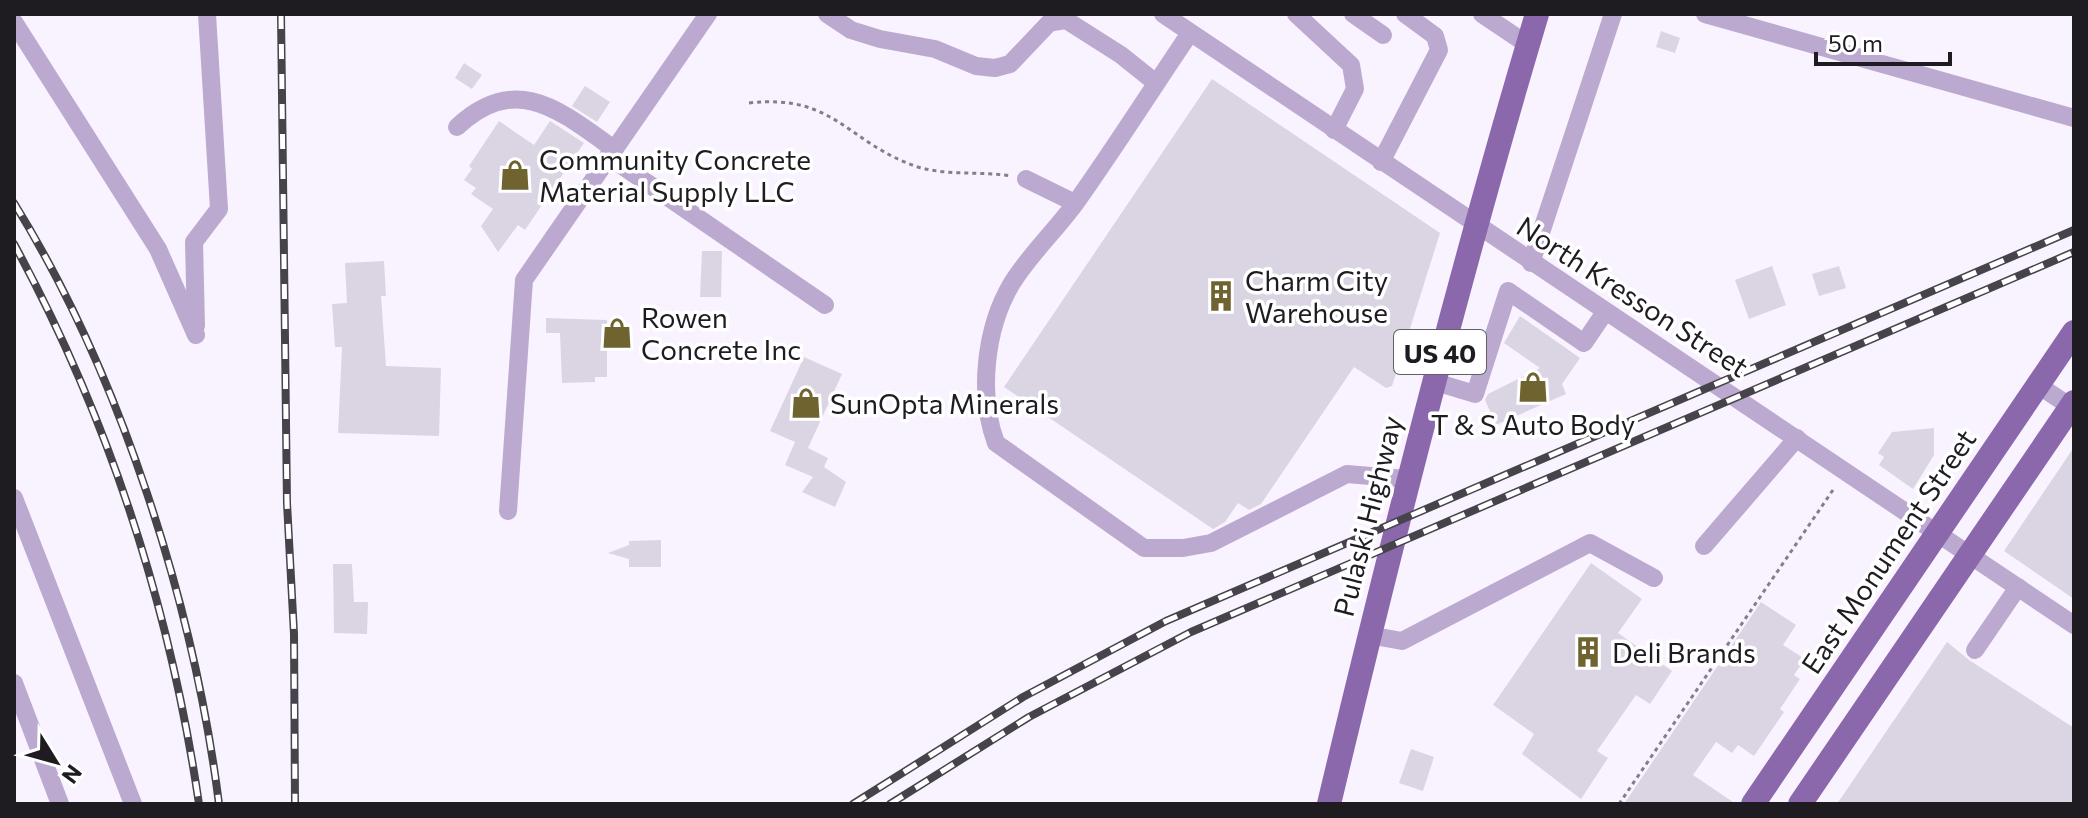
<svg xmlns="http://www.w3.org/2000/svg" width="2088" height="818" font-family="Commissioner,sans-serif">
<rect width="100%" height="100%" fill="#f9f3ff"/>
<g fill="#dbd5e3">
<polygon points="1661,31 1680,38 1675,53 1656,47"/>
<polygon points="464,63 482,75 472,89 455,78"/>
<polygon points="1212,79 1440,233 1392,386 1386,388 1354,367 1261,504 1249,510 1238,503 1225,522 1213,529 1004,387"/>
<polygon points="585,86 610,102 597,122 572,106"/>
<polygon points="499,121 534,145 550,121 584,143 525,230 518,225 498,252 481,226 493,209 471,194 476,188 464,180 472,169 469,166"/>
<polygon points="702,251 722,251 721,297 700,297"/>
<polygon points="384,261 386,296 381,296 386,366 441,368 439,436 338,433 342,347 335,347 332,304 347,303 345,263"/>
<polygon points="1772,266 1786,305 1749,319 1735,280"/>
<polygon points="1839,266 1846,288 1819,296 1812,274"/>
<polygon points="1520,316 1580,358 1562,384 1566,394 1496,425 1485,400 1488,394 1540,368 1504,343"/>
<polygon points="546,318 607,320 607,377 595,377 595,382 562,383 560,333 546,333"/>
<polygon points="804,357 842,374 808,448 828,458 824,467 846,482 835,507 802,492 813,477 785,465 795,442 770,431"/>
<polygon points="1934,428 1934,455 1913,489 1879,465 1884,457 1878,453 1892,432"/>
<polygon points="2074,447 2074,599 2004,551"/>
<polygon points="661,540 661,567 629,567 629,559 608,553 629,545 629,541"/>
<polygon points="1591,563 1642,599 1618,633 1672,671 1650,704 1636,695 1597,751 1608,758 1581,799 1522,754 1534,734 1493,705"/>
<polygon points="333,564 352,564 354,602 368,602 367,634 334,633"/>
<polygon points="1761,602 1796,625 1783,645 1805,659 1794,675 1800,679 1780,709 1784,712 1754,756 1738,745 1732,753 1716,742 1693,775 1736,804 1624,804"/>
<polygon points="1947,642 1969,660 2074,728 2074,804 1837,804"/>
<polygon points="1411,749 1434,757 1423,791 1399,783"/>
</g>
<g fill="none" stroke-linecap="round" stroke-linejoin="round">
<g stroke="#837f88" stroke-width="3" stroke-dasharray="4 4" stroke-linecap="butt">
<path d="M749,103C835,93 848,144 918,167C949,176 980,171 1011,176"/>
<polyline points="1619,804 1835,487"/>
</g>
<g stroke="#bca9d0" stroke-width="18">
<polyline points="827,14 851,30 880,39 935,49 976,66 995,68 1010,64 1049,23 1066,20 1121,55 1156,83"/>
<polyline points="1163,14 2074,625"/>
<polyline points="1296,14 1351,65 1355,89 1334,130"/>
<polyline points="1353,14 1383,35"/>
<polyline points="1482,14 1528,45"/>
<polyline points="1705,14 2074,118"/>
<polyline points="14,22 158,249 196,335"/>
<path d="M1190,33C1152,89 1116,146 1077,201C1057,229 1030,254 1012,283C985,328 978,395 996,443L1144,548H1183L1211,543L1347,474L1406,479"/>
<path d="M457,127C516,72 559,110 614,149"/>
<polyline points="608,156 825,305"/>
<polyline points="1381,162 1439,50 1435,36 1405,14"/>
<polyline points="1026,179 1075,203"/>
<polyline points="1531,263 1613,14"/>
<polyline points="196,326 194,242 219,209 207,14"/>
<polyline points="1432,381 1475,394 1508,291 1584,343 1605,312"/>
<polyline points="2038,385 2074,409"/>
<polyline points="14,498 133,804"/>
<polyline points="508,511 524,280 708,14"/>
<polyline points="1704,546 1797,438"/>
<polyline points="1369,635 1402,641 1590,543 1654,578"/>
<polyline points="1975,650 2018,587"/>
<polyline points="14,683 60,804"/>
</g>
<g stroke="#8b67ac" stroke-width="24">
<path d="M1329,804C1392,539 1459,275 1537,14"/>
<polyline points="1753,804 2074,332"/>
<polyline points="1800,804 2074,402"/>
</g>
<defs>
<g id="rail">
<polyline points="281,14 287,503 294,634 295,804"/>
<path d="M14,203C120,374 194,605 219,804"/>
<path d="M14,244C109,419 170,607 199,804"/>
<polyline points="853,804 1023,697 1166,621 2074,230"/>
<polyline points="890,804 1029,717 1191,632 2074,252"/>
</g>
</defs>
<use href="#rail" stroke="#46434a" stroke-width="8"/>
<use href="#rail" stroke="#fff" stroke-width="5" stroke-dasharray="15" stroke-linecap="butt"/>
</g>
<defs>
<symbol id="shop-bare" viewBox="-9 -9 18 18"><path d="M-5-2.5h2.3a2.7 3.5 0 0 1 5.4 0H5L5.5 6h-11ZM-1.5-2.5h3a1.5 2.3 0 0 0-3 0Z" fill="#6f6330" stroke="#fff" stroke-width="2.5" paint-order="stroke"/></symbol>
<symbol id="building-bare" viewBox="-9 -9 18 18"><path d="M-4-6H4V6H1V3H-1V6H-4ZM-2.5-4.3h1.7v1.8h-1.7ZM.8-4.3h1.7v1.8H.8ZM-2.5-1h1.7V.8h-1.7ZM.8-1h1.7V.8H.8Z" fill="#6f6330" stroke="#fff" stroke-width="2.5" paint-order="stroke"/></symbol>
</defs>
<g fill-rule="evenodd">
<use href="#shop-bare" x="493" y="153" width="44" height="44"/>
<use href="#building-bare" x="1199" y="274" width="44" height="44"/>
<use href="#shop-bare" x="595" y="311" width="44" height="44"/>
<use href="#shop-bare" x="1511" y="365" width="44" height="44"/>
<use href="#shop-bare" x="784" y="381" width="44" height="44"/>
<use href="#building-bare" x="1566" y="630" width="44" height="44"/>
</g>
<g text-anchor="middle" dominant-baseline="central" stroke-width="7" stroke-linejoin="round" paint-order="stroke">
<rect fill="#fff" stroke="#626064" stroke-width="2" x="1394" y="330" width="92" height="44" rx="6"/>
<g font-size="26" font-weight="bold" fill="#1e1c21">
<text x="1440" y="352">US 40</text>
</g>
<g font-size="28" fill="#1e1c21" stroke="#fff" text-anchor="start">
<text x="539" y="159">Community Concrete<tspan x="539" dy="32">Material Supply LLC</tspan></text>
<text x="1245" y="280">Charm City<tspan x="1245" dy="32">Warehouse</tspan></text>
<text x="641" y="317">Rowen<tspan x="641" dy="32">Concrete Inc</tspan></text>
<text x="830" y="403">SunOpta Minerals</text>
<text x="1533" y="424" text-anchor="middle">T &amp; S Auto Body</text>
<text x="1612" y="652">Deli Brands</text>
</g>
<g font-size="28" fill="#1e1c21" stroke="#fff">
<text transform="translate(1633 296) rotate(33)">North Kresson Street</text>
<text transform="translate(1367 516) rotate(-76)">Pulaski Highway</text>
<text transform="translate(1888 551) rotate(-56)">East Monument Street</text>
</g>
</g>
<rect width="2088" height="818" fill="none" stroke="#1e1c21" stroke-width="32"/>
<g transform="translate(56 762) rotate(127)" stroke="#ffffff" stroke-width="6" paint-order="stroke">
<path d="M0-6L14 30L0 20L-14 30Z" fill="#1e1c21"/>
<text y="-12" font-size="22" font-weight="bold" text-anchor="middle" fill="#1e1c21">N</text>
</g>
<path d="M1816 52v12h134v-12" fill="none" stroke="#1e1c21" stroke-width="4"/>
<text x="1828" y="52" font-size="24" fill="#1e1c21" stroke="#ffffff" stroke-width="6" paint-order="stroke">50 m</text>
</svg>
